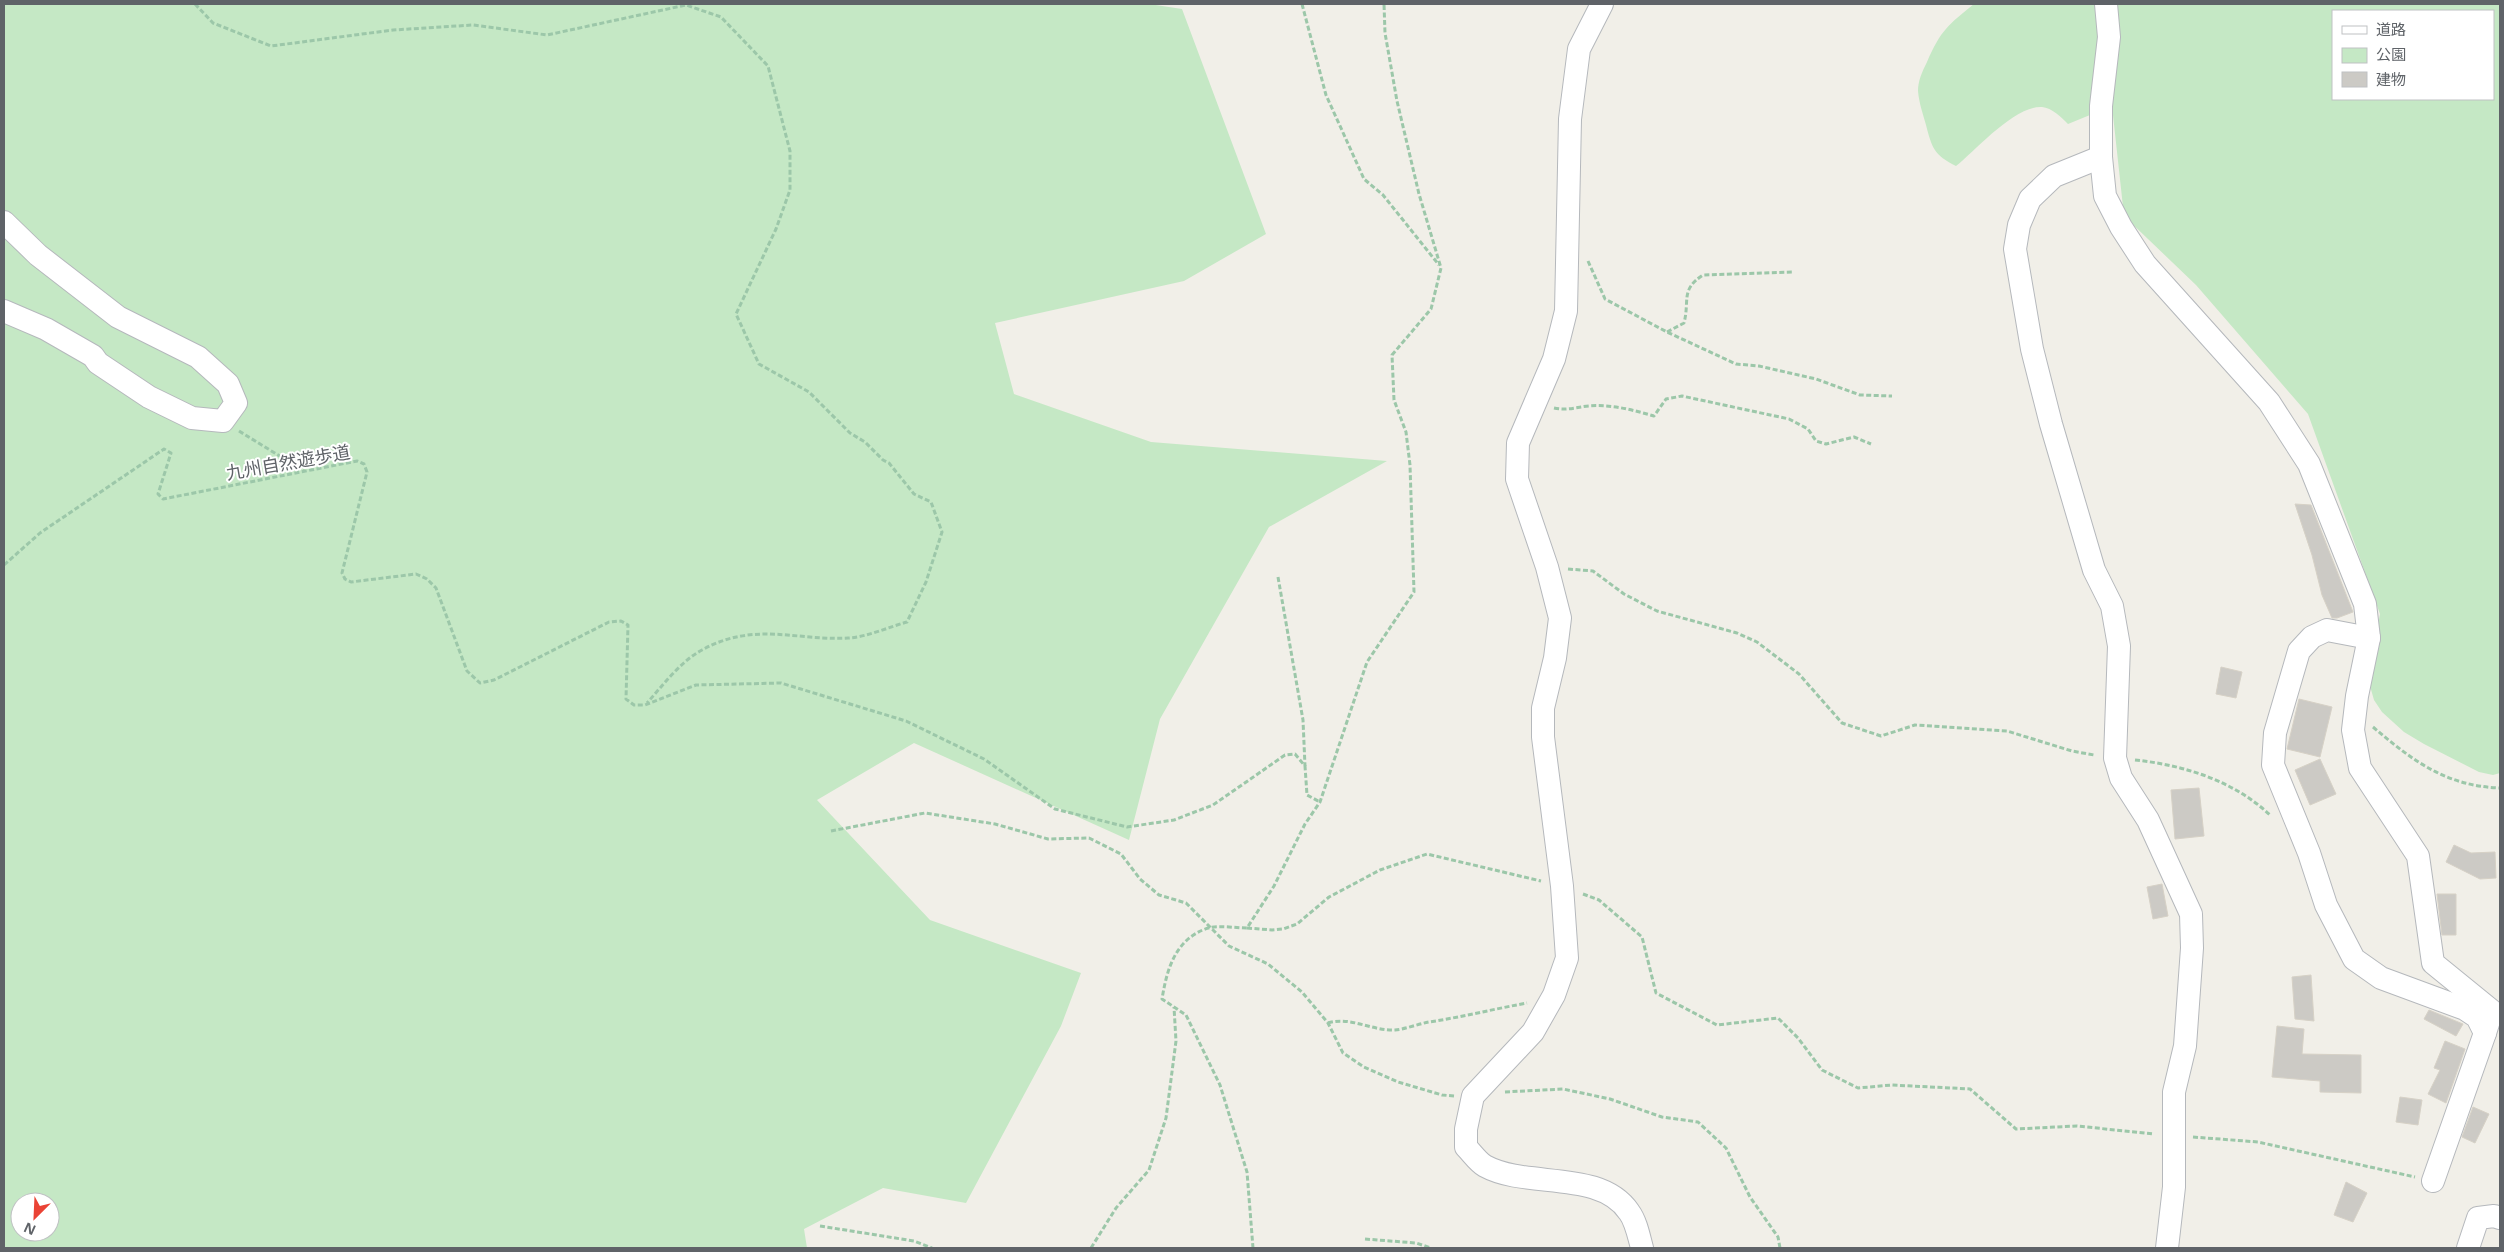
<svg xmlns="http://www.w3.org/2000/svg" width="2504" height="1252" font-family="'Open Sans','Noto Sans JP',sans-serif">
<rect width="100%" height="100%" fill="#f1efe8"/>
<g fill="#c5e8c5" fill-rule="evenodd">
<path d="M4,4H1149L1182,9L1266,234L1184,281L995,323L1014,394L1151,442L1387,461L1269,527L1160,719L1129,840L914,743L817,800L930,920L1081,973L1061,1026L966,1203L883,1188L804,1229L807,1248H4ZM20,1202H50V1232H20Z"/>
<path d="M1974,4H2500V773L2493,775L2479,772L2424,744L2404,732L2382,712L2374,700L2368,679L2380,614L2308,414L2196,285L2124,216L2112,106L2068,124C2061,117 2052,108 2042,107C2015,105 1976,150 1956,166C1934,155 1932,148 1926,125C1923,114 1919,103 1918,91C1918,81 1922,72 1927,62C1941,30 1948,25 1974,4ZM2333,11H2493V99H2333Z"/>
</g>
<g fill="#cccac5" stroke="#d6d1c6">
<polygon points="2295,504 2311,505 2353,612 2337,618 2332,618 2322,595 2312,555"/>
<polygon points="2221,667 2242,672 2236,698 2216,694"/>
<polygon points="2299,699 2332,707 2320,757 2287,749"/>
<polygon points="2320,759 2336,794 2310,805 2295,770"/>
<polygon points="2199,788 2204,836 2175,839 2171,790"/>
<polygon points="2454,845 2471,853 2495,852 2496,878 2480,879 2446,862"/>
<polygon points="2162,884 2168,916 2153,919 2147,887"/>
<polygon points="2437,894 2456,894 2456,935 2442,935"/>
<polygon points="2311,975 2314,1021 2295,1019 2292,977"/>
<polygon points="2429,1010 2463,1024 2456,1036 2424,1019"/>
<polygon points="2277,1026 2304,1029 2302,1054 2361,1055 2361,1093 2320,1092 2320,1081 2272,1077"/>
<polygon points="2445,1041 2465,1049 2446,1103 2428,1094 2440,1070 2434,1068"/>
<polygon points="2400,1097 2422,1100 2418,1125 2396,1122"/>
<polygon points="2473,1107 2489,1114 2475,1143 2462,1137"/>
<polygon points="2346,1182 2367,1193 2353,1222 2334,1215"/>
</g>
<g fill="none" stroke-linecap="round" stroke-linejoin="round">
<defs>
<g id="street">
<path d="M1602,4L1579,49L1570,119L1566,311L1554,359L1518,443L1517,479L1547,567L1560,618L1555,658L1543,708V737L1562,886L1567,958L1554,995L1533,1032L1473,1096L1466,1129V1147C1472,1153 1478,1162 1485,1166C1527,1189 1600,1169 1629,1212C1636,1221 1639,1237 1642,1248"/>
<polyline points="2106,4 2109,37 2101,106 2101,157 2105,196 2121,227 2145,264 2269,402 2309,464 2365,604 2369,638 2357,696 2353,730 2360,768 2418,856 2433,963 2492,1011 2485,1033"/>
<polyline points="2101,157 2054,176 2030,199 2019,225 2015,249 2032,349 2051,424 2094,570 2112,606 2119,646 2115,758 2121,778 2148,820 2191,914 2192,948 2185,1046 2174,1092 2174,1187 2167,1248"/>
<polyline points="4,222 38,255 118,317 198,357 228,384 236,403 223,421 192,418 149,397 98,363 93,356 46,329 4,311"/>
<polyline points="2369,638 2327,630 2312,637 2299,651 2275,733 2273,765 2309,853 2326,905 2354,959 2381,978 2465,1009 2477,1017 2485,1033 2433,1181"/>
<polyline points="2468,1248 2478,1218 2494,1216 2500,1218"/>
</g>
</defs>
<use href="#street" stroke="#b5b8bc" stroke-width="24"/>
<g stroke="#9cc7a9" stroke-width="3" stroke-dasharray="5 2.5" stroke-linecap="butt">
<path d="M195,4L213,23L271,46L393,30L473,25L547,35L686,5L721,17L768,66L790,151V190L776,229L736,314L759,364L809,392L850,433L865,442L883,460L889,463L914,494L931,502L942,532L926,582L907,622C889,627 867,637 848,638C796,641 754,621 702,650C681,661 663,685 647,703"/>
<polyline points="1302,4 1326,95 1364,179 1383,195 1439,265"/>
<polyline points="1588,261 1605,299 1667,332 1736,364 1759,366 1816,379 1860,395 1892,396"/>
<path d="M1667,332L1684,323C1690,300 1680,290 1703,275L1793,272"/>
<path d="M1554,408C1567,411 1576,407 1589,406C1611,404 1633,410 1654,416L1666,399L1682,396L1789,419L1808,429L1816,441L1826,444L1854,437L1871,444"/>
<polyline points="239,431 304,471"/>
<polyline points="4,565 40,533 164,449 171,453 158,494 163,499 357,461 364,464 367,472 342,573 345,579 351,582 416,574 427,579 436,588 467,671 480,683 494,680 609,622 621,621 628,625 626,699 634,705 645,705 696,685 781,683 906,721 984,759 1055,809 1127,827 1174,820 1213,805 1285,755 1295,754 1305,766 1307,795 1320,802"/>
<polyline points="1568,569 1593,571 1624,594 1657,611 1737,633 1757,642 1799,674 1842,723 1881,736 1915,725 2007,731 2072,751 2094,755"/>
<polyline points="1278,577 1303,720 1305,766"/>
<path d="M2373,727C2413,761 2446,786 2500,788"/>
<path d="M2135,760C2184,765 2234,781 2270,815"/>
<polyline points="831,831 925,813 995,824 1048,839 1089,838 1121,854 1140,879 1159,895 1186,903 1229,946 1268,964 1302,992 1328,1023 1343,1053 1364,1067 1398,1082 1442,1095 1454,1096"/>
<polyline points="1583,894 1599,900 1642,937 1656,993 1717,1025 1778,1018 1798,1038 1822,1070 1858,1088 1892,1085 1970,1089 2016,1129 2077,1126 2154,1134"/>
<polyline points="1247,928 1272,930 1283,929 1297,924 1329,897 1380,870 1427,854 1541,881"/>
<path d="M1328,1023C1350,1016 1372,1031 1395,1030C1406,1029 1418,1024 1429,1022C1462,1017 1494,1009 1527,1003"/>
<polyline points="1505,1092 1563,1089 1610,1099 1662,1117 1698,1122 1726,1148 1750,1197 1778,1237 1780,1248"/>
<polyline points="2193,1137 2258,1142 2415,1177"/>
<polyline points="820,1226 914,1241 932,1248"/>
<polyline points="1365,1239 1416,1243 1431,1248"/>
<polyline points="1091,1248 1116,1208 1149,1170 1166,1118 1176,1041 1174,1007"/>
<path d="M1253,1248L1247,1172L1220,1085L1186,1015L1162,999C1167,969 1175,939 1208,928C1219,925 1235,928 1247,928L1274,886L1305,824L1320,802L1367,662L1414,592L1410,465L1406,432L1394,400L1392,355L1431,309L1441,268L1419,194L1397,101L1385,33L1384,4"/>
</g>
<use href="#street" stroke="#fff" stroke-width="22"/>
</g>
<g text-anchor="middle" dominant-baseline="central" stroke-width="4" stroke-linejoin="round" paint-order="stroke">
<g font-size="18" fill="#5f6368" stroke="#fff">
<text transform="translate(288 462) rotate(-10)">九州自然遊歩道</text>
</g>
</g>
<rect width="2504" height="1252" fill="none" stroke="#5f6368" stroke-width="10"/>
<rect x="2332" y="10" width="162" height="90" fill="#ffffff" stroke="#bfc1c3"/>
<rect x="2342" y="26" width="25" height="8" fill="#ffffff" stroke="#bfc1c3"/>
<text x="2376" y="35" font-size="15" fill="#5f6368">道路</text>
<rect x="2342" y="48" width="25" height="15" fill="#c5e8c5" stroke="#bfc1c3"/>
<text x="2376" y="60" font-size="15" fill="#5f6368">公園</text>
<rect x="2342" y="72" width="25" height="15" fill="#cccac5" stroke="#bfc1c3"/>
<text x="2376" y="85" font-size="15" fill="#5f6368">建物</text>
<g transform="translate(35 1217) rotate(204)"><circle r="24" fill="#ffffff" stroke="#bfc1c3"/>
<path d="M0-4L9 19L0 12L-9 19Z" fill="#ea4335"/>
<text y="-8" font-size="14" font-weight="bold" text-anchor="middle" fill="#5f6368">N</text>
</g>
</svg>
